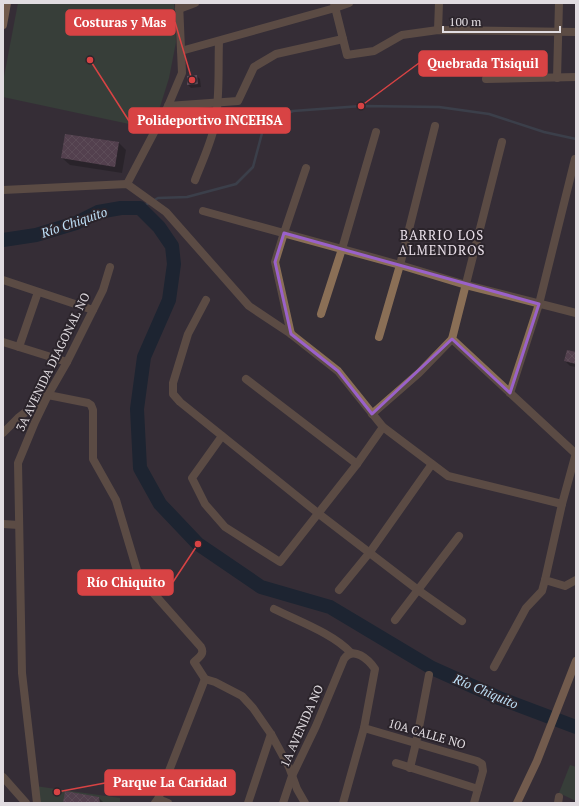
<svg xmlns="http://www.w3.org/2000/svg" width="579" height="806" font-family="'PT Serif',serif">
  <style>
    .park { fill: #3a533c }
    .shadow { fill: #0007 }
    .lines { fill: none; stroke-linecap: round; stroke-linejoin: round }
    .stream { stroke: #445462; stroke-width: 2.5 }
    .river { stroke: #00192b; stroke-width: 14 }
    .building { fill: url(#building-cross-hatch) }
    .street { stroke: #8a6f56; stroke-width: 8 }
    .secondary { stroke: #bc9269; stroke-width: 8 }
    .marked { fill: none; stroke: #9a61c9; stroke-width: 3; stroke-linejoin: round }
    .labels { text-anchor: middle; stroke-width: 4; stroke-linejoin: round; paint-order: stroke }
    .street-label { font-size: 12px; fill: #e1dce1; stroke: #2b242b }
    .water-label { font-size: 13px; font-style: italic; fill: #bee0f8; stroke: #2b242b }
    .neighbourhood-label { font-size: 13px; letter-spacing: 1px; fill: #eae0ea; stroke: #2b242b }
    .leader { fill: none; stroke: #d84344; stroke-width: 1.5 }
    .callout-dot { fill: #d84344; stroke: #2b242b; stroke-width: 1.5 }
    .callout { fill: #d84344; stroke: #d84344; stroke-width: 1.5 }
    .callout-label { font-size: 13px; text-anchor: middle; font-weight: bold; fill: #fff }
  </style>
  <defs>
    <pattern id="building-cross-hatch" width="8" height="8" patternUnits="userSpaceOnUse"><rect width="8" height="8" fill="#79576a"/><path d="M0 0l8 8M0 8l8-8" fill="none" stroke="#8c6f7f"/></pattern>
  </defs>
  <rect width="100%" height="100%" fill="#352e36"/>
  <g class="park">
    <polygon points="18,3 174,3 176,42 169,78 159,110 148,128 3,97 3,82"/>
    <polygon points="570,765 576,767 576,801 559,793"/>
    <polygon points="35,786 120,798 120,803 37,803"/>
  </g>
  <g class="shadow">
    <polygon points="197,76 200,79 201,87 191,88 188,85"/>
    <polygon points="119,143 126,150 122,173 70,165 62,158"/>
    <polygon points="576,353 576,367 570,366 565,361"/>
    <polygon points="99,798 104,803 64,803"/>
  </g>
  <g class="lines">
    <polyline class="stream" points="140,208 158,198 187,197 236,184 253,167 265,122 293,111 361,106 439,107 489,114 544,132 576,139"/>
    <polyline class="river" points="3,240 36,235 76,223 98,212 121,208 140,208 159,227 172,246 174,264 169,300 144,357 137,409 140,468 160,504 198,544 261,587 330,607 432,668 499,698 576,727"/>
  </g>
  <g class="building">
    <polygon points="197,75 198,84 187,85 187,76"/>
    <polygon points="65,134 119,142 115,167 61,158"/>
    <polygon points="567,350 576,352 576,364 564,361"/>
    <polygon points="65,791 99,797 100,803 63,803"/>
  </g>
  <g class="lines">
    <g class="street">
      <polyline points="334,3 347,55 374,51 402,35 438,30 576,32"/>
      <polyline points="179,9 195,3"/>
      <polyline points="438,30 439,3"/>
      <polyline points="181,51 335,8 349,3"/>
      <polyline points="557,78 559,3"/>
      <polyline points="486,79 576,77"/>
      <polyline points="168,106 238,101 254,67 276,54 343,39"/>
      <polyline points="502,142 452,339 576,454"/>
      <path d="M195,180C202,162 211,143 215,124C220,97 218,68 219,41"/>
      <polyline points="127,184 168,106 182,73 179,3"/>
      <polyline points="3,190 127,184 166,212 249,306 291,334 338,371 383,427 448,476 562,504"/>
      <polyline points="203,211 400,265 466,285 576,313"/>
      <polyline points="3,280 93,310"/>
      <polyline points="206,300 188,334 173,383 173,394 180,402 319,514 418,590 462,621"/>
      <polyline points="321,314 342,249 376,132"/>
      <polyline points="291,334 275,262 284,233 306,168"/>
      <polyline points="379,337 400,265 435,126"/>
      <polyline points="3,342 67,362"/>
      <polyline points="19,347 38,292"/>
      <polyline points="246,379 357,464"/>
      <polyline points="510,393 539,304 575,159"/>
      <polyline points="372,414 419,373 452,339"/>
      <path d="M3,433L18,418L48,395L88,403L91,405L93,410V459L116,500L139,577L201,647C205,654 199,657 194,662L205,679L215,682L242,696L253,708L271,734L289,767L297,789L305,803"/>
      <polyline points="222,436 192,478 205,504 225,527 280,562 357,464 383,427"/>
      <polyline points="576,453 562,504 545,580 565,586 576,580"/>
      <polyline points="3,524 19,525"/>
      <polyline points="339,590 370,552 432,464"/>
      <path d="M274,609C298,621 334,634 351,653"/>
      <polyline points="395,620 459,536"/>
      <polyline points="494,667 526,608 542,591 545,580"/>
      <polyline points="364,728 477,761 482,764 483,771 474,803"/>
      <polyline points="396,763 478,789"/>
      <polyline points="410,768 416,743 429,675"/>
      <polyline points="3,777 26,803"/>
      <polyline points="158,799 168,803"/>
      <polyline points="37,803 22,673 18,463 35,422 48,395 67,362 103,290 110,267"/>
      <polyline points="155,803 158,799 205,679"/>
      <polyline points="248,803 271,734"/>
      <path d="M283,803L292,776L316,726L344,659C353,645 369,660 375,669L364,728L343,803"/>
      <polyline points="558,803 559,797"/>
    </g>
    <g class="secondary">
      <polyline points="3,25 7,3"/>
      <polyline points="517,803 537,761 576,661"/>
    </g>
  </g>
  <path d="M0 0H579V806H0ZM284,233L539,304L510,393L452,339L372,414L338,371L291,334L275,262Z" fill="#352e36" fill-opacity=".55" fill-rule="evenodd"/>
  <path class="marked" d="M284,233L539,304L510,393L452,339L372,414L338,371L291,334L275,262Z"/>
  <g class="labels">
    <g class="street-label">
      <text transform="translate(53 362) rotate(-64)" y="4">3A AVENIDA DIAGONAL NO</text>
      <text transform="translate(302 726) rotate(-66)" y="4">1A AVENIDA NO</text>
      <text transform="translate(427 734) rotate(16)" y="4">10A CALLE NO</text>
    </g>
    <g class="water-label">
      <text transform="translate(74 222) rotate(-19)" y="5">Río Chiquito</text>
      <text transform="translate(486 691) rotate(23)" y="5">Río Chiquito</text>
    </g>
    <g class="neighbourhood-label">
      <text x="442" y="240">BARRIO LOS<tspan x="442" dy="15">ALMENDROS</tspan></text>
    </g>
  </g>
  <path class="leader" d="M192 80L175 22M361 106L419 63M90 60L129 121M198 544L173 582M57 792L105 783"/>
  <g class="callout-dot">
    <circle cx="192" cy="80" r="4"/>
    <circle cx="361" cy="106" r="4"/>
    <circle cx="90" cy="60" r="4"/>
    <circle cx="198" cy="544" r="4"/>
    <circle cx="57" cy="792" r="4"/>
  </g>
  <g class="callout">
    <rect x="66" y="10" width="109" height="25" rx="4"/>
    <rect x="419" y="51" width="128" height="25" rx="4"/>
    <rect x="129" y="108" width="161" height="25" rx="4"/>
    <rect x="78" y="570" width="95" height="25" rx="4"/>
    <rect x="105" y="770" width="130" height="25" rx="4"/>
  </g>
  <g class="callout-label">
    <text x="120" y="27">Costuras y Mas</text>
    <text x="483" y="68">Quebrada Tisiquil</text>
    <text x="210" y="125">Polideportivo INCEHSA</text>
    <text x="126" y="587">Río Chiquito</text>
    <text x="170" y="787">Parque La Caridad</text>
  </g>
  <rect width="579" height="806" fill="none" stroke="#e1dce1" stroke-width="8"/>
  <path d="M443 26v6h117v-6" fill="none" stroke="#e1dce1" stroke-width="2"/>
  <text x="449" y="26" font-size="12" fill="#e1dce1" stroke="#2b242b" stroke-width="3" paint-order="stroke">100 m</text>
</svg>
